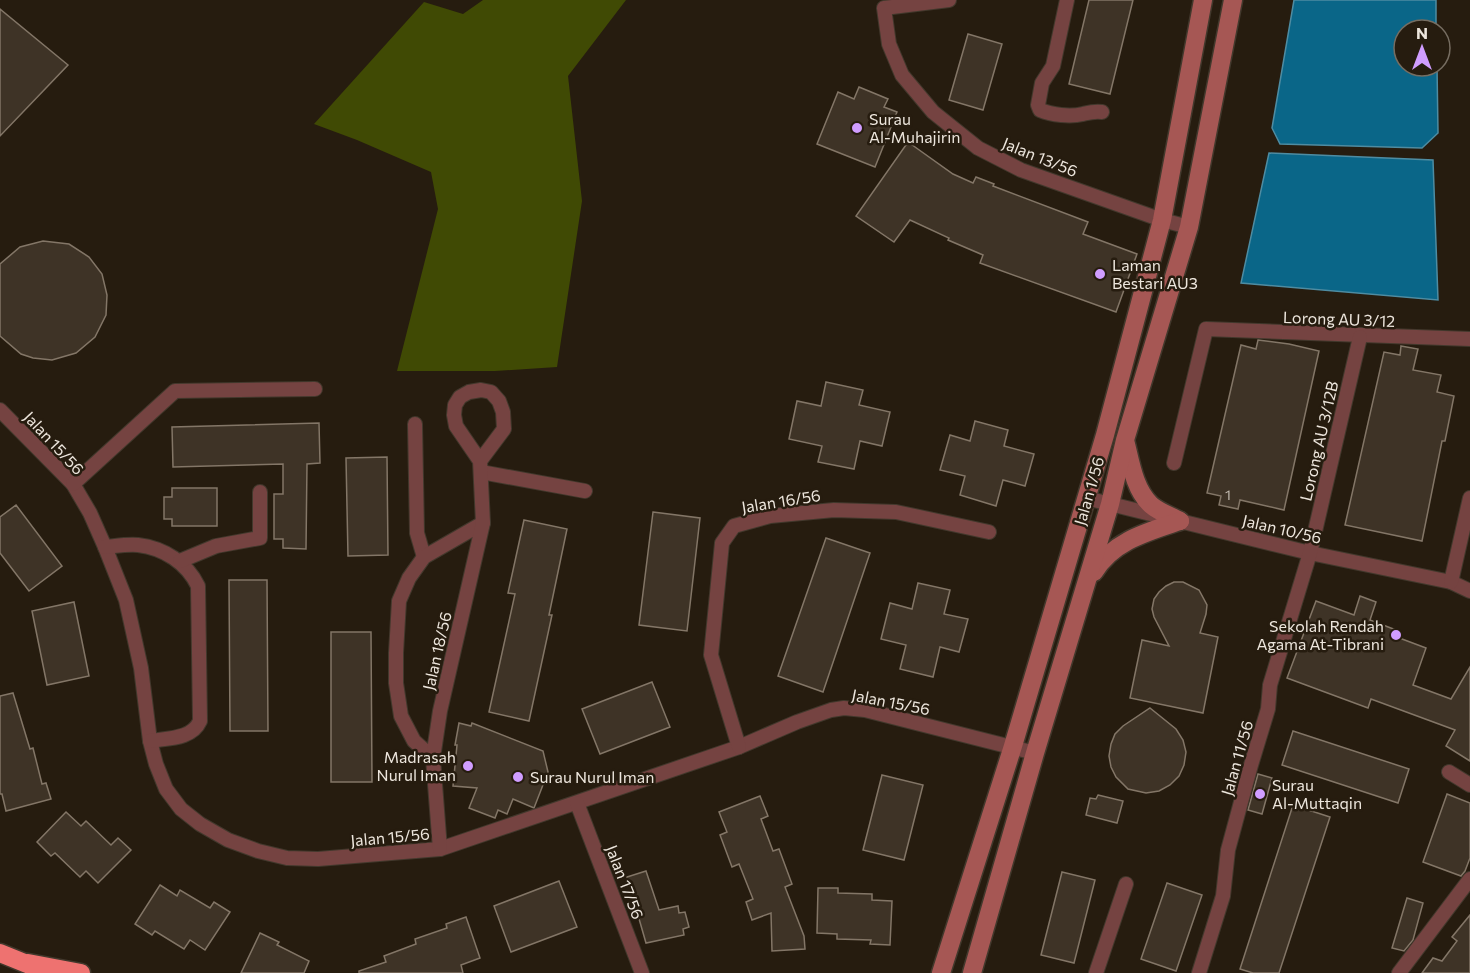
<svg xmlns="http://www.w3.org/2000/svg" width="1470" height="973" font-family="Commissioner,sans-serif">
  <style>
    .green { fill: #404a04 }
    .water { fill: #0a6688; stroke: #4e8ca2; stroke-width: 1.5 }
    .building { fill: #3e3326; stroke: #837667; stroke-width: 1.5 }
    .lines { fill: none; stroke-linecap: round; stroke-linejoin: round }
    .minor-casing { stroke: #42382c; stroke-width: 16 }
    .secondary-casing { stroke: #42382c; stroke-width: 21 }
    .motorway-casing { stroke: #42382c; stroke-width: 21 }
    .minor { stroke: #754341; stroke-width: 14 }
    .secondary { stroke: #a65754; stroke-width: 18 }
    .motorway { stroke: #ee7270; stroke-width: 18 }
    .poi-dot { fill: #d09dff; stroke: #261c0f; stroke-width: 2 }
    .labels { text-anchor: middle; stroke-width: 5; stroke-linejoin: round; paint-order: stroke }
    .number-label { font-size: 14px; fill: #c1b9af }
    .poi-label { font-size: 16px; fill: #ede6dd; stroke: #261c0f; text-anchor: start }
    .street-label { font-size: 16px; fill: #ede6dd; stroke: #261c0f }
  </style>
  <rect width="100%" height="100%" fill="#261c0f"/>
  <polygon class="green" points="483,0 626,0 568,76 582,201 557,367 495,371 397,371 438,209 431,172 357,140 314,124 424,2 463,14"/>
  <g class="water">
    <polygon points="1294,0 1436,0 1436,30 1404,30 1404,66 1437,66 1438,133 1422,148 1280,144 1272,128"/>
    <polygon points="1269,153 1433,160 1438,300 1241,283"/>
  </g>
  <g class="building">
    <polygon points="1089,0 1133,0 1110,94 1069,84"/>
    <polygon points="0,9 68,65 0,136"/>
    <polygon points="968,34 1002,44 983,110 949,100"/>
    <polygon points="859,87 888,99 884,107 897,112 875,167 817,144 838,92 854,99"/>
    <polygon points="908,142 953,174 973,183 976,177 994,184 993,186 1088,222 1083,234 1137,254 1116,312 980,263 983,255 948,240 949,238 910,220 894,242 856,216"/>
    <polygon points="43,241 69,244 89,257 102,274 107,295 106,315 95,337 76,353 52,360 33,358 21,354 0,336 0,264 20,247"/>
    <polygon points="1258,340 1289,344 1319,351 1284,510 1240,500 1238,509 1219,505 1221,496 1207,493 1241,345 1256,349"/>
    <polygon points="1401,346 1418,349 1413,370 1441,375 1437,392 1454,396 1445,441 1442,441 1422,541 1345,525 1384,352 1400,355"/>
    <polygon points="826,382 863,390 859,405 890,412 882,446 860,441 854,469 818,462 822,446 789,439 797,401 821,406"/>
    <polygon points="975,421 1008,430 1004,446 1034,454 1025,486 1003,480 996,506 960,495 965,476 940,470 950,435 970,441"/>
    <polygon points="319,423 320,463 307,464 306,549 283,548 283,539 274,539 274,494 283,494 283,464 173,467 172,427"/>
    <polygon points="387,457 388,555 348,556 346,458"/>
    <polygon points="172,488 217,488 217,526 172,526 172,519 164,519 164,497 172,497"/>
    <polygon points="16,505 62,566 29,591 0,553 0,517"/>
    <polygon points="653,512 700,518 687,631 639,625"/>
    <polygon points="524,520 567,529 549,615 552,615 529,721 489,712 515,594 508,593"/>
    <polygon points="826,538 870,553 823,692 778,676"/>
    <polygon points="229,580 267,580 268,731 230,731"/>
    <polygon points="1174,582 1183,582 1199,590 1207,605 1206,614 1200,633 1218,637 1203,713 1130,698 1142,640 1169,646 1154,617 1152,609 1154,599 1159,592 1166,586"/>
    <polygon points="918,583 950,590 944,614 968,619 959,652 940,647 933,677 900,669 906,645 881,639 890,603 912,609"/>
    <polygon points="1360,596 1376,602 1370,620 1396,630 1394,636 1426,648 1413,685 1451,699 1470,667 1470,761 1446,746 1455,730 1371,699 1368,708 1287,678 1316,601 1354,615"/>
    <polygon points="74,602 89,676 47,685 32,611"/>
    <polygon points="331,632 371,632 372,782 331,782"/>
    <polygon points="652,682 670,727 600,754 582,709"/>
    <polygon points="13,693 30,749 33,748 42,784 46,783 51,799 6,811 2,794 0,794 0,696"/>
    <polygon points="1150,708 1176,729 1183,740 1186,752 1184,765 1179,776 1170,785 1159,791 1146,793 1128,789 1116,777 1111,767 1109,756 1111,744 1115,734 1123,726"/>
    <polygon points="459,723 471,726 472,723 543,751 548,772 534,808 513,799 507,814 498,810 495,818 469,808 477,788 453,786 457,745 455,745"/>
    <polygon points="1293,731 1409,769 1398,803 1282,765"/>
    <polygon points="1258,774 1272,778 1262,814 1248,810"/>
    <polygon points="882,775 923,785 904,860 863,850"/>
    <polygon points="1447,794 1470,803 1470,858 1465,871 1461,876 1423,862"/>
    <polygon points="1098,795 1123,801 1117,823 1086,815 1090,798 1096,799"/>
    <polygon points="760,796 768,816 761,819 773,851 779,849 792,884 785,887 804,936 805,949 772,951 771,913 752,920 746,902 753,899 739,864 732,867 720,835 727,832 719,812"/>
    <polygon points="1293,805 1330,817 1279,973 1253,973 1240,969"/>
    <polygon points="66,812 81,826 86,821 111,845 118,838 131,850 98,883 86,871 80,877 55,853 51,856 37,842"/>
    <polygon points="646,871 659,910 678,906 679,913 685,912 689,927 683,929 684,935 646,943 627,877"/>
    <polygon points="1062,872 1095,880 1074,963 1041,955"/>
    <polygon points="559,881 577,927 511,952 494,906"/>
    <polygon points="1167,883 1202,895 1176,971 1141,959"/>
    <polygon points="160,885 177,896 180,890 210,908 214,902 230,912 205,950 190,940 184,949 155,931 152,935 135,924"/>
    <polygon points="818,888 838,888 838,893 872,894 872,900 892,901 890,945 870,944 871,940 837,939 837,934 817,933"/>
    <polygon points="1407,898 1423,903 1413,940 1404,951 1392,948"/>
    <polygon points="1470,915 1470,973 1422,973 1433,958 1442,961 1457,941 1452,937"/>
    <polygon points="466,917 480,958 461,965 463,973 359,973 359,971 386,962 384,956 416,944 415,939 447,928 446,924"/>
    <polygon points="260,933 279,942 277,945 309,961 304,973 241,973"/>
  </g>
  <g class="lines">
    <g class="minor-casing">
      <g id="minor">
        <polyline points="949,0 884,8 889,44 902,75 933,112 978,148 1021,170 1162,220 1189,227"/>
        <path d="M1067,0L1053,66L1042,83L1038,105L1040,110C1052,115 1070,117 1083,114C1091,112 1094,111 1102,112"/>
        <polyline points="0,410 73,484 90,513 105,547 126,600 141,668 150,741 156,764 166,789 181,809 200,824 228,840 258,851 287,858 318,859 440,849 739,747 797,722 831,710 844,708 865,710 1035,753"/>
        <polyline points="415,424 417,533 424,557"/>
        <polyline points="1174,463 1206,329 1470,339"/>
        <polyline points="481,472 585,491"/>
        <polyline points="73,484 175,391 315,389"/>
        <polyline points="1086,498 1310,553 1451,582 1470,591"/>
        <path d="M105,547C116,546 128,544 138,545C164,548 187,563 198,586L200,721C192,739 169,738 150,741"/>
        <polyline points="180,561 216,546 260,538 260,492"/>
        <polyline points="1451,582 1470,498"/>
        <polyline points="739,747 711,655 722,543 734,526 770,516 834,510 896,512 989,532"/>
        <polyline points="433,758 414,741 401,716 396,683 396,653 399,601 409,578 424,557 483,523"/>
        <polyline points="1449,772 1470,785"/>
        <polyline points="577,803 642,973"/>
        <polyline points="440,849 433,758 440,711 483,523 480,461 456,426 454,415 455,405 460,397 469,392 481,390 491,392 499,401 503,412 504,429 480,461"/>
        <polyline points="1096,973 1126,884"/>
        <polyline points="1199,973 1223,896 1228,850 1251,765 1268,709 1270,685 1310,553 1360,337"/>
        <polyline points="1399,973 1470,879"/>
      </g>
    </g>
    <g class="secondary-casing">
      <g id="secondary">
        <path d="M1126,444C1131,465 1135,490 1151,505C1159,512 1171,516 1180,521"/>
        <path d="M1094,572C1113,541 1147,532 1180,521"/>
        <polyline points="941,973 1013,746 1105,435 1162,220 1203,0"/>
        <polyline points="972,973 1035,753 1110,504 1125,440 1189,227 1233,0"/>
      </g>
    </g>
    <g class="motorway-casing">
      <g id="motorway">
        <polyline points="0,953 37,968"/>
        <polyline points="28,963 81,973"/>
      </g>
    </g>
    <use href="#minor" class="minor"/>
    <use href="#secondary" class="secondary"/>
    <use href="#motorway" class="motorway"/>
  </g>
  <g class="poi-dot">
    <circle cx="857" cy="128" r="6"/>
    <circle cx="1100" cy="274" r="6"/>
    <circle cx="1396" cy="635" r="6"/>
    <circle cx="468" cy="766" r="6"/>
    <circle cx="518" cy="777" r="6"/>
    <circle cx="1260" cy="794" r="6"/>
  </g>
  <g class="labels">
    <g class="number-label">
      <text x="1228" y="500">1</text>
    </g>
    <g class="poi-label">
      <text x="869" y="125">Surau<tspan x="869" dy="18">Al-Muhajirin</tspan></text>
      <text x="1112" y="271">Laman<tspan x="1112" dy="18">Bestari AU3</tspan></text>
      <text x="1384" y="632" text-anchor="end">Sekolah Rendah<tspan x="1384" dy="18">Agama At-Tibrani</tspan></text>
      <text x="456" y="763" text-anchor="end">Madrasah<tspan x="456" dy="18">Nurul Iman</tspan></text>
      <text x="530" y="783">Surau Nurul Iman</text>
      <text x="1272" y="791">Surau<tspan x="1272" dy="18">Al-Muttaqin</tspan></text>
    </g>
    <g class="street-label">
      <text transform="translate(1040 157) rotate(22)" y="6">Jalan 13/56</text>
      <text transform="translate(1339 319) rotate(2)" y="6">Lorong AU 3/12</text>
      <text transform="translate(1319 441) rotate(-77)" y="6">Lorong AU 3/12B</text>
      <text transform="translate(54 443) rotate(47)" y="6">Jalan 15/56</text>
      <text transform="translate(1089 491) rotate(-74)" y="6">Jalan 1/56</text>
      <text transform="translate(781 501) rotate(-9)" y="6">Jalan 16/56</text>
      <text transform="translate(1282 529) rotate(13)" y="6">Jalan 10/56</text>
      <text transform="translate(437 651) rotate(-77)" y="6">Jalan 18/56</text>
      <text transform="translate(891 702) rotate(11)" y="6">Jalan 15/56</text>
      <text transform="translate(1237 758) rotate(-74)" y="6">Jalan 11/56</text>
      <text transform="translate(390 837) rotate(-5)" y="6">Jalan 15/56</text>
      <text transform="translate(625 882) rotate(69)" y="6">Jalan 17/56</text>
    </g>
  </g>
  <g transform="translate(1422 48)"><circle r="28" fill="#261c0f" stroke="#766d61" stroke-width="1.5"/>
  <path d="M0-4.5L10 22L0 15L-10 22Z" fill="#d09dff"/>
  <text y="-9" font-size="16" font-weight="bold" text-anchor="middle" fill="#ede6dd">N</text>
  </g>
</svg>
